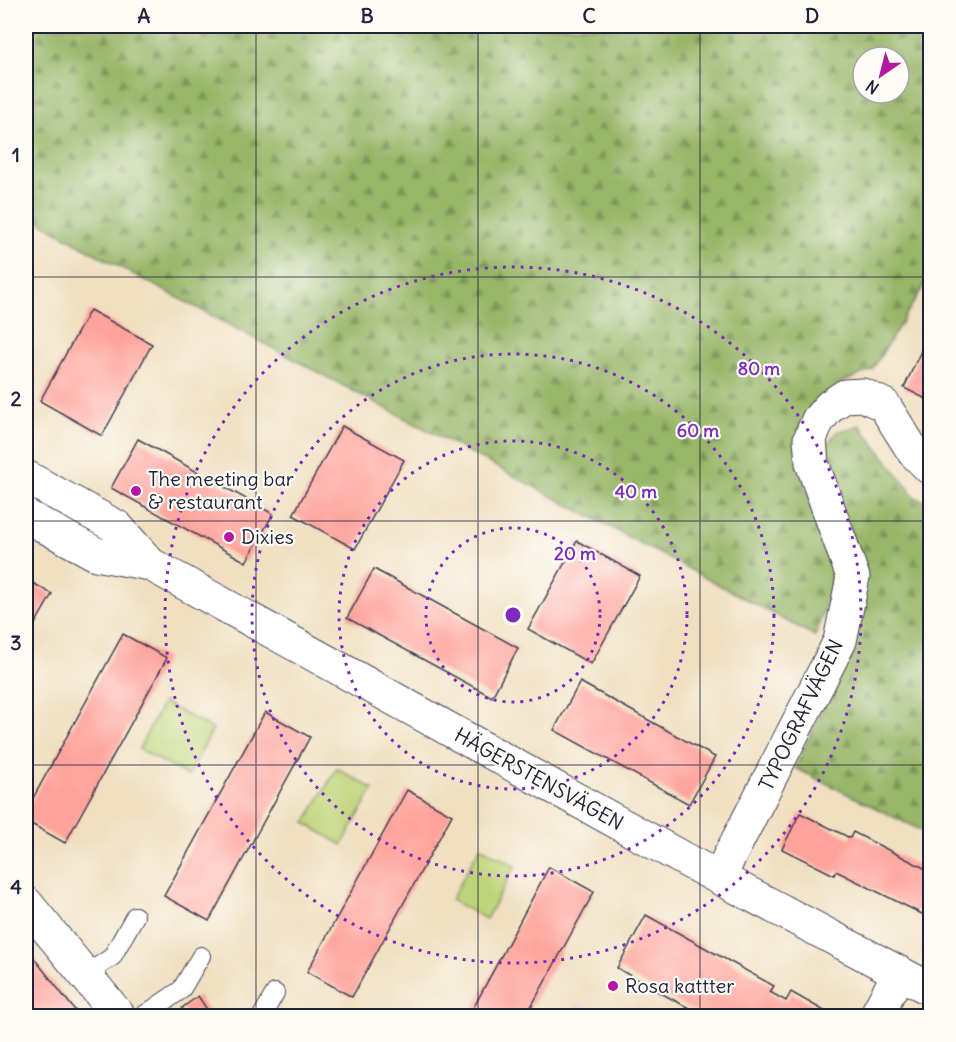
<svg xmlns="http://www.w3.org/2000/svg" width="956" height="1042" font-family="Delius,sans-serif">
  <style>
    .built { fill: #f7cfd4 }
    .forest { fill: url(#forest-firs); stroke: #5c6c52; stroke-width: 1.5; fill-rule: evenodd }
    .park { fill: #bfd478; stroke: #707b5a; stroke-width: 1.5 }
    .building { fill: #fea39b }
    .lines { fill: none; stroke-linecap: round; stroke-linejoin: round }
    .service-casing { stroke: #413e4f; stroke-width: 20 }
    .minor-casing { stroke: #413e4f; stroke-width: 35 }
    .tertiary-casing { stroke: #413e4f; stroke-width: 35 }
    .service { stroke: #fff; stroke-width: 18 }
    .minor { stroke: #fff; stroke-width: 33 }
    .tertiary { stroke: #fff; stroke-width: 33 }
    .grid { fill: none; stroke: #22223b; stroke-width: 1.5; stroke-opacity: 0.55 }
    .ring { fill: none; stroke: #7b2cbf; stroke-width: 3; stroke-dasharray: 3 6 }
    .poi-dot { fill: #b5179e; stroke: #fdfcf7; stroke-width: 2 }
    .labels { text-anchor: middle; stroke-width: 4.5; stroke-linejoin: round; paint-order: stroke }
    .poi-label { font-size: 20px; fill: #22223b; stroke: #fdfcf7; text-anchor: start }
    .street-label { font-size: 20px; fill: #22223b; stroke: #fdfcf7 }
    .centre { fill: #7b2cbf; stroke: #fdfcf7; stroke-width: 3 }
    .ring-label { font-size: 18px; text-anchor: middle; font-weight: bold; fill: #7b2cbf; stroke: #fdfcf7; stroke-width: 4.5; stroke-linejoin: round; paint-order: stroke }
    .neatline { fill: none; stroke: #22223b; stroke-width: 2 }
    .grid-label { font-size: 20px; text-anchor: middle; font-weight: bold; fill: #22223b }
  </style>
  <defs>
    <pattern id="forest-firs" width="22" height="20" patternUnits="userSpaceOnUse" patternTransform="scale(1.5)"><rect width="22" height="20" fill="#97b668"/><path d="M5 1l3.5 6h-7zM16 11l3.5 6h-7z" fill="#7b9457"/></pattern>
  </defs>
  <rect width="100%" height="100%" fill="#fdfcf7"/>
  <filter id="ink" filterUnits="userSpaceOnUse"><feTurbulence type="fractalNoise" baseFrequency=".0167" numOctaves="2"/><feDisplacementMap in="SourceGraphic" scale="12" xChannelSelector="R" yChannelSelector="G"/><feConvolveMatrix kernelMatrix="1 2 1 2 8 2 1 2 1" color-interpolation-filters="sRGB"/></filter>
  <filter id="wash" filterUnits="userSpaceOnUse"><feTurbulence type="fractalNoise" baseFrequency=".008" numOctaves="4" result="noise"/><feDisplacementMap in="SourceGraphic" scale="24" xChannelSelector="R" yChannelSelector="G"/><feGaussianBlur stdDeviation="1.35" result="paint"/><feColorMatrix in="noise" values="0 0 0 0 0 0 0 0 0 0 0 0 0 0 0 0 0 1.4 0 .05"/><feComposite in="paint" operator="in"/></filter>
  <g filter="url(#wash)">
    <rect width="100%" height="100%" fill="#f0e0c1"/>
    <polygon class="built" points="578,1002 604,1016 569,1016"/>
    <g class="forest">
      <path d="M26,26H930V276L872,370L836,385L803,479L835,578L815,636L103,258L26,214ZM863,57H899V93H863Z"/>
      <polygon points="860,425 915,497 930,504 930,835 795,768 849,654 824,449 836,432"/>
    </g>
    <g class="park">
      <polygon points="163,702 213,729 188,776 139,749"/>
      <polygon points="337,768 373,789 342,845 305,823"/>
      <polygon points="480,847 515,866 486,919 451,900"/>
    </g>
    <g id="blocks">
      <g class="building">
        <polygon points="90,310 152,344 102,436 40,401"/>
        <polygon points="930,331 930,401 904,388"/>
        <polygon points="342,426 404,460 355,549 293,515"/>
        <polygon points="138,439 273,514 246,562 111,488"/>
        <polygon points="577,541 640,576 591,664 528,629"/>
        <polygon points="374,569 518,648 492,697 347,618"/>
        <polygon points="26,579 52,594 26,640"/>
        <polygon points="123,634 167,658 65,843 26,821 26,811"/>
        <polygon points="580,682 715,757 689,804 554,730"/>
        <polygon points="265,712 310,737 209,921 164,896"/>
        <polygon points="407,790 452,815 352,997 307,972"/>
        <polygon points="800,813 850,838 853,832 930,871 930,918 836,871 834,875 782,849"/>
        <polygon points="549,867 594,892 526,1016 469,1016"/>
        <polygon points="646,915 774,986 770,992 786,1001 791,992 828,1013 826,1016 704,1016 653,989 617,968"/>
        <polygon points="26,948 74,1009 81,1016 26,1016"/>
        <polygon points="198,996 210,1014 207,1016 188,1016 182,1008"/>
      </g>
    </g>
  </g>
  <g filter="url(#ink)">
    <use href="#blocks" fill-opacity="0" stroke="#413e4f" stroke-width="1.5"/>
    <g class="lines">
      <g class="service-casing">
        <g id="service">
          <polyline points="85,975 112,957 135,916"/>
          <polyline points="143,1016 181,990 201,956"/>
          <polyline points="262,1016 275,993"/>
        </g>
      </g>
      <g class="minor-casing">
        <g id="minor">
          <polyline points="719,877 840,641 853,577 812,463 810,439 818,420 830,406 845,396 863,395 884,405 913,451 930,468"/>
          <polyline points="26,903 119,1016"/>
          <polyline points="876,1016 899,973"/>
        </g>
      </g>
      <g class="tertiary-casing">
        <g id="tertiary">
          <polyline points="26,477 117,527 150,564"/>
          <polyline points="26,516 96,554 150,564 691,863 930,989"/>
        </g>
      </g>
      <use href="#service" class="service"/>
      <use href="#minor" class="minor"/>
      <use href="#tertiary" class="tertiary"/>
    </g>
  </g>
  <path class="grid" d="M256,26V1016M478,26V1016M700,26V1016M26,277H930M26,521H930M26,765H930"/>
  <g class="ring">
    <circle cx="513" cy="615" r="87"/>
    <circle cx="513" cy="615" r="174"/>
    <circle cx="513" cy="615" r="261"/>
    <circle cx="513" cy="615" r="348"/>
  </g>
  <g class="poi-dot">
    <circle cx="136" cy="491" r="6"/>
    <circle cx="229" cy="537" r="6"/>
    <circle cx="613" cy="986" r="6"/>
  </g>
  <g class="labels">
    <g class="poi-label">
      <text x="148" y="486">The meeting bar<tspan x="148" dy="23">&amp; restaurant</tspan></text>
      <text x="241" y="544">Dixies</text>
      <text x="625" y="993">Rosa kattter</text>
    </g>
    <g class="street-label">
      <text transform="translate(801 715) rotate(-64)" y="7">TYPOGRAFVÄGEN</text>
      <text transform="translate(539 779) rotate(29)" y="7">HÄGERSTENSVÄGEN</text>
    </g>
  </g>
  <circle cx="513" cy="615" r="9" class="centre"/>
  <g class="ring-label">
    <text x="759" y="375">80 m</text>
    <text x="698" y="437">60 m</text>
    <text x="636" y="498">40 m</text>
    <text x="575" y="560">20 m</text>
  </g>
  <rect width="956" height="1042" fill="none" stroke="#fdfcf7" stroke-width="66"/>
  <g transform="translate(881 75) rotate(215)"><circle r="28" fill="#fdfcf7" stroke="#a5a5ac" stroke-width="1.5"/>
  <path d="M0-4.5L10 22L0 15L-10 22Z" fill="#b5179e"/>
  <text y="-9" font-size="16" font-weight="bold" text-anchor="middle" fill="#22223b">N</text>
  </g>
  <rect x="33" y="33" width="890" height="976" class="neatline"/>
  <g class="grid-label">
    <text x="144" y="23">A</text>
    <text x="367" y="23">B</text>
    <text x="589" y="23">C</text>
    <text x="812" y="23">D</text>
    <text x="16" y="162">1</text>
    <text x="16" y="406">2</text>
    <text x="16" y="650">3</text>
    <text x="16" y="894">4</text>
  </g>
</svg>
